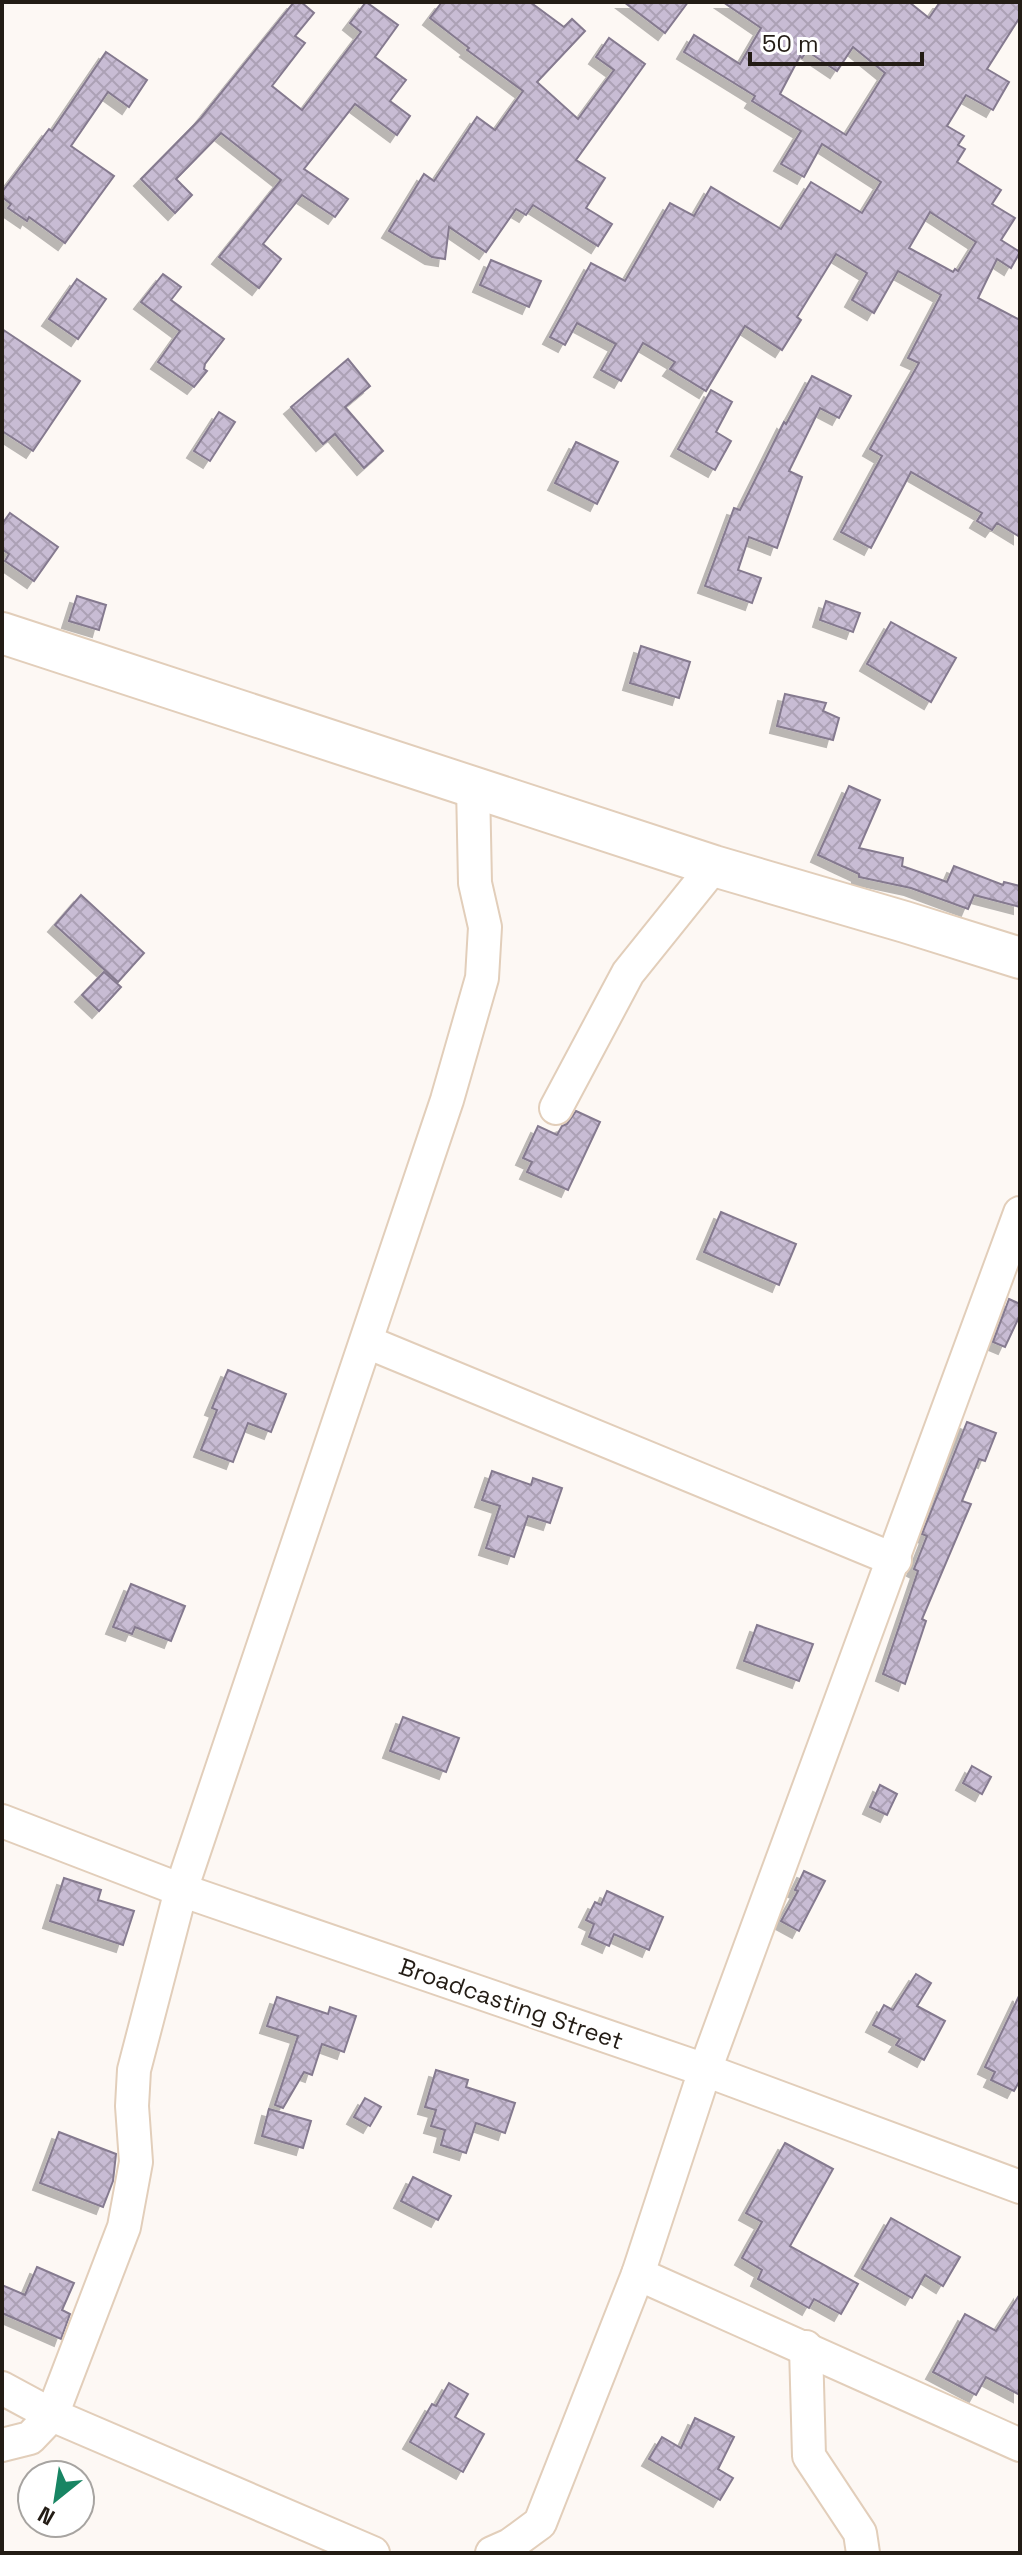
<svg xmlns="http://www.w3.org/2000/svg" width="1022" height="2555" font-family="'Space Grotesk',sans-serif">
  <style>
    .building { fill: url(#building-cross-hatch); stroke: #857a8f; stroke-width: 2; fill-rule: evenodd; filter: url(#shadow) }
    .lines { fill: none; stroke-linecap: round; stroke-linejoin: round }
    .minor-casing { stroke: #e2ceba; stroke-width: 36 }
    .major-casing { stroke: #e2ceba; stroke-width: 44 }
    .minor { stroke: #fff; stroke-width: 32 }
    .major { stroke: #fff; stroke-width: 40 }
    .labels { text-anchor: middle; stroke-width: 6; stroke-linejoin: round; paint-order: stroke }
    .street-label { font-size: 24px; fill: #231c15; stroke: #fff }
  </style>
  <defs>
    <pattern id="building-cross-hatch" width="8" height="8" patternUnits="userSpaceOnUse" patternTransform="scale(2)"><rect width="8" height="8" fill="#c8bcd4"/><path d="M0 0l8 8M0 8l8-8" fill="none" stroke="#aca1b5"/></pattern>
    <filter id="shadow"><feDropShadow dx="-7" dy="7" stdDeviation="0" flood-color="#0004"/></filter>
  </defs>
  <rect width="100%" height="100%" fill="#fdf8f4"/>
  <g class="building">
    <polygon points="294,2 301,2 314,13 295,36 305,43 272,86 302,110 361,32 350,23 366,2 398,25 375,57 406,80 390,101 410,116 397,135 355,104 304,169 348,199 335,217 302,195 263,244 281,259 259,288 219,257 281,180 221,133 176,179 192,195 175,213 141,179 201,118"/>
    <polygon points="442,2 530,2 564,27 572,19 585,31 537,82 578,119 614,70 596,57 609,38 645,64 576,160 605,178 586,208 612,224 598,246 533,205 526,215 516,209 486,252 449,227 445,259 432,257 389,231 424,174 434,181 477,117 495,130 523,91 467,50 469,48 430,18"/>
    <polygon points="624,2 688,2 665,33"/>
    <path d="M723,2H909L929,18L940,2H1020V17L987,69L1009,82L993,110L966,95L947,126L964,136L958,145L965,149L957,162L1001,190L992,204L1015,218L1001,240L1020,252L1011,268L997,259L978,298L1020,320V537L997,523L992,530L977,521L982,513L911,472L871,548L841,532L882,456L870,449L919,363L908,358L941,295L898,271L874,313L852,300L867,273L836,254L797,317L801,320L782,350L745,326L706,391L670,369L675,362L643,343L621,381L601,370L616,344L577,323L565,345L550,337L591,263L625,281L670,203L694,216L711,187L781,229L811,182L862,213L881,182L822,144L804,177L781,164L801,131L752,101L755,96L684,52L694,35L740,64L761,28ZM853,47L885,73L846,135L780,94L800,56L802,58L807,51L837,71ZM930,212L976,242L958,271L955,269L953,272L909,248Z"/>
    <polygon points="106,52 147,80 129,107 108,92 71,146 114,176 65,243 29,217 27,221 8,208 11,204 2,197 2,192 49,129 52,131"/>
    <polygon points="491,260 541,281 529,307 480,285"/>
    <polygon points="163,274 181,287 171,300 224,339 205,364 204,369 207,371 194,387 158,362 180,331 141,302"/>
    <polygon points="77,279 106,299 78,339 49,319"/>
    <polygon points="2,329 80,381 33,451 2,431"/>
    <polygon points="348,359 370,386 345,407 383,451 364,468 335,434 323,444 291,407"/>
    <polygon points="812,376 851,396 839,418 820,408 789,471 802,477 777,548 749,537 738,570 761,578 752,603 705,586 734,508 740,510 784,422 786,424"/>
    <polygon points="711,390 732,402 716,432 731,441 715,470 678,449"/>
    <polygon points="219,412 235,422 210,461 194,451"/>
    <polygon points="576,442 618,462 597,504 555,483"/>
    <polygon points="10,513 58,547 34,581 5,561 9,554 2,549 2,524"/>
    <polygon points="77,596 106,605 99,630 69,621"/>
    <polygon points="826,601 860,613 853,632 820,620"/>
    <polygon points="891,622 956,658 931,702 867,664"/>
    <polygon points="641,646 690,662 679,698 630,683"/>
    <polygon points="785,694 826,703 823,711 839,718 833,740 777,726"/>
    <polygon points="849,786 880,800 859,848 903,858 902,866 947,882 954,866 1003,885 1004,882 1020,886 1020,907 974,895 968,909 911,888 859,877 859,874 818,855"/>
    <polygon points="81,895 144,953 118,982 55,925"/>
    <polygon points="104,972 121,987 99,1011 82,995"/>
    <polygon points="576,1111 600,1122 568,1190 527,1172 532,1162 523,1158 538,1126 557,1135 562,1126 567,1124"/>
    <polygon points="721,1212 796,1244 779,1285 704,1252"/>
    <polygon points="1009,1299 1020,1304 1020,1315 1005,1347 993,1342"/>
    <polygon points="228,1370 286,1394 271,1432 248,1423 233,1462 201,1450 217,1410 212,1408"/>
    <polygon points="967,1422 996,1433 985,1461 979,1459 962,1501 971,1504 922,1619 926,1621 905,1684 883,1674 918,1571 914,1569 927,1536 922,1534"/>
    <polygon points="492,1471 531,1485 533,1478 562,1488 550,1523 528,1516 514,1557 486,1548 500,1506 482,1500"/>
    <polygon points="131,1584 185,1606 171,1641 135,1627 132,1634 113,1627"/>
    <polygon points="757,1625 813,1644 799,1681 744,1661"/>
    <polygon points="403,1717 459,1738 446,1772 390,1751"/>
    <polygon points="972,1766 991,1777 982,1794 963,1783"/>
    <polygon points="880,1785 897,1794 887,1815 870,1807"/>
    <polygon points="804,1871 825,1881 799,1931 781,1921 798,1891 795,1890"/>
    <polygon points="64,1878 101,1890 98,1900 134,1911 123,1945 50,1921"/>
    <polygon points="607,1891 663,1917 649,1950 614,1934 609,1946 589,1937 594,1924 586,1920 595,1902 601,1905"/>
    <polygon points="916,1974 931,1983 917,2006 945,2021 924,2060 896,2045 900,2039 873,2025 884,2005 893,2010"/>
    <polygon points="1020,1994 1020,2080 1014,2091 991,2080 995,2072 985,2067"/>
    <polygon points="277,1997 328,2014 330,2007 356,2016 344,2052 322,2044 312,2075 304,2072 283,2108 275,2105 298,2036 267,2026"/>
    <polygon points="436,2070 468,2080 466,2087 515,2103 505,2133 476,2123 466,2153 441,2145 445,2130 431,2126 436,2110 425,2107"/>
    <polygon points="365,2098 381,2107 370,2126 354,2117"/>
    <polygon points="269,2109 311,2121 303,2148 262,2136"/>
    <polygon points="59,2132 116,2154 113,2181 103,2207 40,2183"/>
    <polygon points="785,2143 833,2169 790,2246 858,2284 841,2314 814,2299 809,2308 758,2279 762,2270 742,2258 762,2222 746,2213"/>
    <polygon points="413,2177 451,2196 438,2220 401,2201"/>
    <polygon points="891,2218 960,2257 943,2286 925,2275 912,2298 862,2269"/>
    <polygon points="37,2267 74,2283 62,2310 70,2314 61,2339 2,2313 2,2285 25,2295"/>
    <polygon points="1020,2294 1020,2395 986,2377 976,2395 933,2372 965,2314 996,2331"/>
    <polygon points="449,2383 468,2394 455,2417 484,2434 463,2472 410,2442 432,2404 436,2406"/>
    <polygon points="695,2418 734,2437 718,2469 733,2478 720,2500 649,2459 662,2437 681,2448"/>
  </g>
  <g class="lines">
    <g class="minor-casing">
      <g id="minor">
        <polyline points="556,1108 628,973 714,866"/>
        <polyline points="367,1342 895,1560"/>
        <polyline points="2,1821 181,1890 705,2070 1020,2187"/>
        <polyline points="638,2274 1020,2445"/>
        <polyline points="806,2347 809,2456 860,2533 863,2553"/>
        <polyline points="2,2388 52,2415 373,2553"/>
        <polyline points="2,2445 30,2438 52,2415 124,2227 136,2162 132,2106 134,2070 181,1890 447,1100 482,978 485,927 475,883 473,786"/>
        <polyline points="492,2553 510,2545 540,2523 638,2274 705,2070 1020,1213"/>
      </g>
    </g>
    <g class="major-casing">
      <polyline id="major" points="2,633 714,866 905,922 1020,958"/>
    </g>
    <use href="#minor" class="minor"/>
    <use href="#major" class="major"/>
  </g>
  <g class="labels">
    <g class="street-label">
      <text transform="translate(511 2004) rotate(19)" y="8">Broadcasting Street</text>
    </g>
  </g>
  <rect width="1022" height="2555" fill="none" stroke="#231c15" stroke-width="8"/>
  <g transform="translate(56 2499) rotate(210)"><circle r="38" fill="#ffffff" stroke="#a7a4a1" stroke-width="2"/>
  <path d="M0-6L14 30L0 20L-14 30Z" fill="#188563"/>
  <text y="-12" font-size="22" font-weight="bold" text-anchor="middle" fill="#231c15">N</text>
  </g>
  <path d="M750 52v12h172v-12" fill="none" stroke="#231c15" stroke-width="4"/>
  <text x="762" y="52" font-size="24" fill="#231c15" stroke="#ffffff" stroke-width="6" paint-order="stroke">50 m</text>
</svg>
